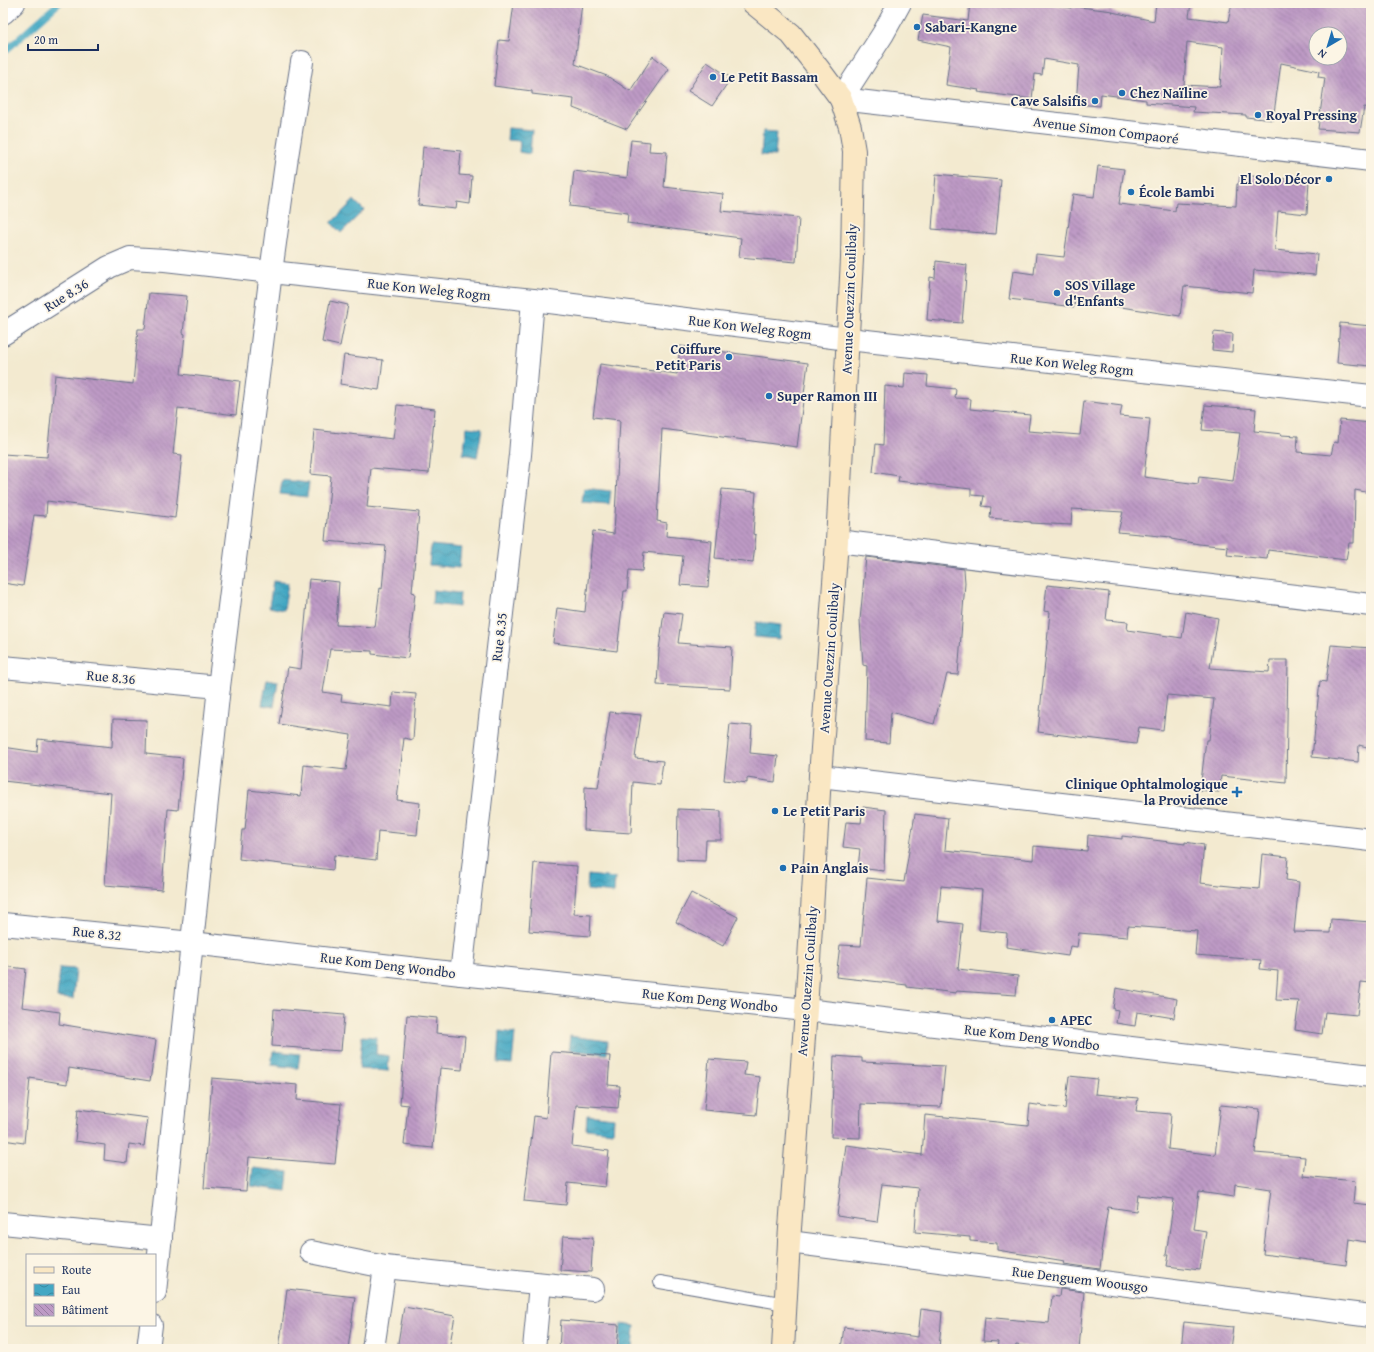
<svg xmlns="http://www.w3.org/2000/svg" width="1374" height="1352" font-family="'Gentium Book Plus',serif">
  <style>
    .water { fill: url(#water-waves); stroke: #2f6b90 }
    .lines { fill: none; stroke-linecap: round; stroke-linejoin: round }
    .stream { stroke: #43a7c3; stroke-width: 7 }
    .building { fill: url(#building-back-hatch); fill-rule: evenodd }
    .service-casing { stroke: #677086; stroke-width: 14 }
    .minor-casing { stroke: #677086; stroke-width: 24 }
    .tertiary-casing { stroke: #677086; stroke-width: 24 }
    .secondary-casing { stroke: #677086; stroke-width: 24 }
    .service { stroke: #fff; stroke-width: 12 }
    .minor { stroke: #fff; stroke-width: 22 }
    .tertiary { stroke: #fff; stroke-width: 22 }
    .secondary { stroke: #fae7c3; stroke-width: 22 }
    .poi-dot { fill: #1f6fb2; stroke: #fcf5e5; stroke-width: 1.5 }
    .labels { text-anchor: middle; stroke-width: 3.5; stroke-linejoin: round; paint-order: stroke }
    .poi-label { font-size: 14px; font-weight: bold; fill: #1b2f5e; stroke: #fcf5e5; text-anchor: start }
    .street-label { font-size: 14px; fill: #1b2f5e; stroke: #fcf5e5 }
  </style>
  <defs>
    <pattern id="water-waves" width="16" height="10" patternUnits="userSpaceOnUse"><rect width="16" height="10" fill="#43a7c3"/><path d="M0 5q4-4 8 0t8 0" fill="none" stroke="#3788a2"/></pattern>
    <pattern id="building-back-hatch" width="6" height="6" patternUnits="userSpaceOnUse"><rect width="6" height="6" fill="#bd9ac5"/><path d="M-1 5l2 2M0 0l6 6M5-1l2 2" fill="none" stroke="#997ea3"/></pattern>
  </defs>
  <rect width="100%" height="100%" fill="#fcf5e5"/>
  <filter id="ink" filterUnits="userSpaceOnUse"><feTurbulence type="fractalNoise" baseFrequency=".025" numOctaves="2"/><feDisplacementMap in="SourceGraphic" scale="8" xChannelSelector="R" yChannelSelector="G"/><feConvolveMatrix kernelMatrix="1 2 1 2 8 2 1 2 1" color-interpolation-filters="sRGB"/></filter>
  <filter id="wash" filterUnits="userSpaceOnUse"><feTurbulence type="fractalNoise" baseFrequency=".012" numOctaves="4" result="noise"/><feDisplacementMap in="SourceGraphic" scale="16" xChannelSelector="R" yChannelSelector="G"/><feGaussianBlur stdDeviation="0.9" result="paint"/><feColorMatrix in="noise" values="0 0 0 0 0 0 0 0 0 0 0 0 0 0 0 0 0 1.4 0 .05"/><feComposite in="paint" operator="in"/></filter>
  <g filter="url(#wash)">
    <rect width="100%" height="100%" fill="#f3ead0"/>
    <g class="water">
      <polygon points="508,128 532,130 530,154 519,152 520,141 507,140"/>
      <polygon points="763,131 777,132 775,156 761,155"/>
      <polygon points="354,200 364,210 341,233 331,223"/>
      <polygon points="467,427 482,429 477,457 463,454"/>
      <polygon points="282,480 309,483 307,497 280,494"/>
      <polygon points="584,488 611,491 609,505 582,503"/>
      <polygon points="431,545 461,548 459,568 429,565"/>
      <polygon points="273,581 288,583 284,610 269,607"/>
      <polygon points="433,590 460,593 459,607 432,604"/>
      <polygon points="756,622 781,625 780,639 754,637"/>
      <polygon points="267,679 278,681 274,707 262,705"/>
      <polygon points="588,875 615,878 614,893 587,890"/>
      <polygon points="60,968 76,969 73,999 57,998"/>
      <polygon points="500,1031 515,1033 512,1064 498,1063"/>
      <polygon points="362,1036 377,1037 376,1054 389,1056 388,1071 359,1069"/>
      <polygon points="570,1036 608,1041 607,1054 568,1050"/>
      <polygon points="273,1051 300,1054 298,1068 271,1065"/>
      <polygon points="587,1115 614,1118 613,1132 586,1129"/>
      <polygon points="253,1168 288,1172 286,1191 251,1186"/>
      <polygon points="621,1324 635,1326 633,1349 619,1349"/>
    </g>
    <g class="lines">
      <polyline class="stream" points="3,53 59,3"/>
    </g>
    <g id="blocks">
      <g class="building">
        <polygon points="514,3 582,3 575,64 607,76 630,91 653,56 669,69 627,129 573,108 574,99 532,94 532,91 494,86 499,40 509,41"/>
        <path d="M970,3H1044L1071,8V6L1113,11L1112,12L1154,21L1156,3H1191L1189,17L1228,22L1232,3H1371V108L1364,107L1360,132L1318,129L1325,78L1318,77L1319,71L1281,63L1273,120L1246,117V115L1193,112L1194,107L1146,103V100L1101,94L1100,106L1076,104L1079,65L1044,59L1042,75L1035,74L1032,99L978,92L979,90L946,85L951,47L918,40L923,15L968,21ZM1316,34H1340V58H1316ZM1187,42L1223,47L1220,87L1184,85Z"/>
        <polygon points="707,62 731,78 712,106 688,91"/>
        <polygon points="631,140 650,142 649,151 667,152 664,187 723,194 721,211 799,218 796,262 739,257 741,238 627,223 628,213 570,206 574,171 627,178"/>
        <polygon points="423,147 461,151 459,175 472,176 470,204 457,202 456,209 418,205"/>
        <polygon points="1098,166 1124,169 1119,204 1175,211 1176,203 1236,206 1237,184 1239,184 1240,175 1309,181 1307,214 1278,211 1275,250 1317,254 1315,275 1254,270 1252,293 1184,286 1180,316 1075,300 1074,307 1009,299 1013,271 1034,274 1036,254 1064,257 1073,194 1094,197"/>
        <polygon points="936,174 1001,180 996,234 932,229"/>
        <polygon points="936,261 967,265 962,323 927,320 930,277 935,278"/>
        <polygon points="149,293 187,296 183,333 185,334 181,374 240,381 236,415 178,408 173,454 182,455 175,518 47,501 46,516 34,515 23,586 3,583 3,454 47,457 55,375 133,384 138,329 145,329"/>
        <polygon points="330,301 348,305 340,346 322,342"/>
        <polygon points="1340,323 1371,326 1371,366 1337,363"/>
        <polygon points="1214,332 1233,334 1232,352 1212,350"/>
        <polygon points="680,346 808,363 797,447 662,429 657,521 667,523 666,536 712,541 708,587 680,585 683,556 644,552 642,571 629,570 627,591 624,591 617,651 553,643 557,608 585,612 593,531 614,534 620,420 593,417 600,364 677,374"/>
        <polygon points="344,355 383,360 379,390 340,384"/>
        <polygon points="905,373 928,375 927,386 956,389 955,398 971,399 970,409 1030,415 1028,431 1080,435 1084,401 1122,406 1120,416 1150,419 1144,477 1198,484 1199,477 1233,481 1240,433 1202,430 1205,405 1256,409 1254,431 1282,434 1281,435 1298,436 1297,452 1331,455 1334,442 1338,443 1340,420 1371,423 1371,493 1355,490 1354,543 1349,543 1346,560 1268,550 1267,559 1227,555 1228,547 1199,544 1171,539 1171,537 1118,532 1123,512 1072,509 1071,525 1031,523 1031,522 990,518 991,507 982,506 984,496 971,495 971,489 898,481 899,476 873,472 876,444 883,445 885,386 904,388"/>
        <polygon points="397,405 435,409 429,473 371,468 367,507 419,512 412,592 415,593 408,658 372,654 372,651 330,649 323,692 342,695 341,701 392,707 393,692 416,694 413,740 404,738 397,800 420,803 417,835 378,831 376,860 334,855 333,870 239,859 242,830 245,830 249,790 301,796 304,765 346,770 351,735 279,724 288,667 301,669 309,579 339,582 336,625 375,627 380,588 382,589 386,546 325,541 331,476 310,474 314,430 393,439"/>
        <polygon points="722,489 756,492 753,534 756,535 753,562 715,558"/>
        <polygon points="866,557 964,569 965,583 958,675 947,674 934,724 891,712 889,743 865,741 867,666 863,665 860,620"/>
        <polygon points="1047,585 1109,592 1106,620 1128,622 1127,630 1182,638 1186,612 1218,618 1210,668 1269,672 1270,660 1288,660 1286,783 1221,776 1219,792 1200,790 1206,740 1209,740 1214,699 1167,695 1163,730 1139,727 1136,744 1038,732 1050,612 1044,611"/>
        <polygon points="664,612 682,614 678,643 732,647 730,689 657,685 659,650"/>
        <polygon points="1331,645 1371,648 1371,748 1359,745 1358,762 1312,757 1320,681 1326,682"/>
        <polygon points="610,712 641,715 635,758 663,761 660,785 633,782 631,833 584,830 585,787 598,788"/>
        <polygon points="113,719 147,720 146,754 183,758 178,810 168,809 162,890 105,885 111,793 3,781 3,747 37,752 38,739 112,747"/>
        <polygon points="730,724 752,726 750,753 778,756 775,782 747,778 747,783 724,780"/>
        <polygon points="863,807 886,810 884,871 858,868 860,849 843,847 846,822 861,823"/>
        <polygon points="678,809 721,811 721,840 706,840 705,861 677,860"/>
        <polygon points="915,814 948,818 945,850 1033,860 1034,846 1087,851 1088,835 1122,839 1122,836 1185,844 1185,842 1204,845 1200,883 1259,889 1262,854 1288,857 1286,880 1299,882 1294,932 1330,933 1331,919 1371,922 1371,983 1361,982 1357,1015 1325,1012 1322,1034 1295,1030 1299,1001 1276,1000 1278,971 1260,969 1261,960 1195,955 1197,931 1128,926 1127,937 1079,933 1077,947 1070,946 1068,956 1006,947 1007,933 979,930 982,890 941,886 938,921 963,924 958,969 1018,976 1016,995 956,991 956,993 907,987 907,985 836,977 840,945 861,946 867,878 904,882"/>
        <polygon points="534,863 577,866 574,914 591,915 590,936 529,931"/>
        <polygon points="691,893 738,917 723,946 676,922"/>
        <polygon points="3,966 26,969 22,1007 60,1012 59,1024 156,1040 150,1081 69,1068 67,1084 30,1078 24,1143 3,1140"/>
        <polygon points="1116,988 1177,999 1174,1018 1137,1012 1135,1026 1116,1023 1118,1010 1113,1009"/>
        <polygon points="274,1009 344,1015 341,1051 272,1046"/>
        <polygon points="407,1015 437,1018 436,1033 465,1036 462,1070 440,1068 433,1148 404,1145 408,1105 400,1104"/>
        <polygon points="551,1052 610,1056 608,1085 620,1086 618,1108 576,1105 572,1146 609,1151 605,1187 568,1183 566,1205 524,1201 534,1116 546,1118"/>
        <polygon points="834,1056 862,1058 862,1062 945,1066 941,1107 861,1104 860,1138 831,1137"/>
        <polygon points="709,1059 746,1062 744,1075 760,1077 756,1115 704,1110"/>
        <polygon points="1069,1076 1097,1079 1095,1094 1138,1098 1136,1111 1171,1114 1168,1149 1215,1155 1221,1105 1260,1109 1255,1153 1305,1157 1303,1176 1355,1181 1353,1203 1371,1205 1371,1243 1349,1239 1346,1265 1263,1254 1271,1189 1235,1184 1234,1197 1199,1192 1194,1229 1206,1231 1200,1270 1167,1266 1169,1255 1166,1255 1174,1199 1138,1195 1136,1211 1108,1207 1101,1251 1102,1252 1100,1269 1064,1264 1065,1261 997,1250 997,1243 970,1241 970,1237 915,1232 918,1188 882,1184 877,1222 837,1216 846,1145 922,1155 925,1115 1028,1125 1030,1104 1065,1109"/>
        <polygon points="212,1078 298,1085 297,1100 341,1104 335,1164 249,1157 246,1191 204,1188"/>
        <polygon points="78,1109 148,1118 144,1146 129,1144 127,1163 104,1160 105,1145 75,1141"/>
        <polygon points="563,1236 593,1238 591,1272 560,1270"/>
        <polygon points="287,1289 355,1297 348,1349 279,1349"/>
        <polygon points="1060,1289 1084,1292 1079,1349 1041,1349 1016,1345 1015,1349 997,1349 998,1342 983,1341 985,1317 1049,1323 1052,1296 1059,1297"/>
        <polygon points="404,1307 455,1316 449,1349 397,1349"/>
        <polygon points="921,1309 942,1312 939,1349 841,1349 844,1327 918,1337"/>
        <polygon points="561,1320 619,1325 617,1349 559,1349"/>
        <polygon points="1184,1322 1233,1327 1230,1349 1181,1349"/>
      </g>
    </g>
  </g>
  <g filter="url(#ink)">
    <use href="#blocks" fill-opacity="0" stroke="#677086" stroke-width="1"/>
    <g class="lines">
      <g class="service-casing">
        <polyline id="service" points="660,1282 786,1304"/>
      </g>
      <g class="minor-casing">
        <g id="minor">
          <polyline points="3,13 14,3"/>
          <polyline points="841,99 883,34 900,3"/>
          <polyline points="3,334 109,267 130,258 165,260 271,272 533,300 848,339 1371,396"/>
          <polyline points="837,541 1371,605"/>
          <polyline points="3,667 219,687"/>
          <polyline points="820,776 1371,840"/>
          <polyline points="3,924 192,943 461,974 806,1010 1371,1076"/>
          <polyline points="461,974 520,455 533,300"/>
          <polyline points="3,1223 161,1239"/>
          <polyline points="789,1242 1371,1316"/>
          <polyline points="311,1252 385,1267 593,1289"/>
          <polyline points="155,1292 219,687 271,272 286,163 302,62"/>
          <polyline points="148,1349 151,1325"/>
          <polyline points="373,1349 385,1267"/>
          <polyline points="534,1349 540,1284"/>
        </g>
      </g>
      <g class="tertiary-casing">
        <polyline id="tertiary" points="841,99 1371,160"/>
      </g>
      <g class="secondary-casing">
        <polyline id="secondary" points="753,3 791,34 818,68 841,99 850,127 854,151 852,259 837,541 820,776 806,1010 789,1242 783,1349"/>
      </g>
      <use href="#service" class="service"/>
      <use href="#minor" class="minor"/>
      <use href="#tertiary" class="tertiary"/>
      <use href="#secondary" class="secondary"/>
    </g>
  </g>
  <g class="poi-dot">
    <circle cx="917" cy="27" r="4"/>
    <circle cx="713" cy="77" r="4"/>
    <circle cx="1122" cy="93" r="4"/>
    <circle cx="1095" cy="101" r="4"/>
    <circle cx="1258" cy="115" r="4"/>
    <circle cx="1329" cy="179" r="4"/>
    <circle cx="1131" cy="192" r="4"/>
    <circle cx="1057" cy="293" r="4"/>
    <circle cx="729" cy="357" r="4"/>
    <circle cx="769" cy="396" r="4"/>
    <path d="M1235 786h4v4h4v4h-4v4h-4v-4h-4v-4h4z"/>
    <circle cx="775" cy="811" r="4"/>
    <circle cx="783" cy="868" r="4"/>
    <circle cx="1052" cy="1020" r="4"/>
  </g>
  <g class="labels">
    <g class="poi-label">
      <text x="925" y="32">Sabari-Kangne</text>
      <text x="721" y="82">Le Petit Bassam</text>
      <text x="1130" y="98">Chez Naïline</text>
      <text x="1087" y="106" text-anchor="end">Cave Salsifis</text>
      <text x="1266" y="120">Royal Pressing</text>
      <text x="1321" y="184" text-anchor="end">El Solo Décor</text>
      <text x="1139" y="197">École Bambi</text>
      <text x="1065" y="290">SOS Village<tspan x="1065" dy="16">d'Enfants</tspan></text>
      <text x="721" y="354" text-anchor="end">Coiffure<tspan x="721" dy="16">Petit Paris</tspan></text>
      <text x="777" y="401">Super Ramon III</text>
      <text x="1228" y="789" text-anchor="end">Clinique Ophtalmologique<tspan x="1228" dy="16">la Providence</tspan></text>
      <text x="783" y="816">Le Petit Paris</text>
      <text x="791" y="873">Pain Anglais</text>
      <text x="1060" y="1025">APEC</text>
    </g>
    <g class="street-label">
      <text transform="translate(1106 130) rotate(7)" y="5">Avenue Simon Compaoré</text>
      <text transform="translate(429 289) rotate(6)" y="5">Rue Kon Weleg Rogm</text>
      <text transform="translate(66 295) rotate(-32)" y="5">Rue 8.36</text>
      <text transform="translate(849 299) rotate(-88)" y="5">Avenue Ouezzin Coulibaly</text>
      <text transform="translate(750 327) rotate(7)" y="5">Rue Kon Weleg Rogm</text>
      <text transform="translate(1072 364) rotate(6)" y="5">Rue Kon Weleg Rogm</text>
      <text transform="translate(499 637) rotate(-83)" y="5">Rue 8.35</text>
      <text transform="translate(829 658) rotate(-86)" y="5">Avenue Ouezzin Coulibaly</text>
      <text transform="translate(111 677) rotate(5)" y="5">Rue 8.36</text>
      <text transform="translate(97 933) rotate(6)" y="5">Rue 8.32</text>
      <text transform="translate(388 965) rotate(7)" y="5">Rue Kom Deng Wondbo</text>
      <text transform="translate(807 981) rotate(-86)" y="5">Avenue Ouezzin Coulibaly</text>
      <text transform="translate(710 1000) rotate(6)" y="5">Rue Kom Deng Wondbo</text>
      <text transform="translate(1032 1037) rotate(7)" y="5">Rue Kom Deng Wondbo</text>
      <text transform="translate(1080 1279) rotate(7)" y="5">Rue Denguem Woousgo</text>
    </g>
  </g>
  <rect width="1374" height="1352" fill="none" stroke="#fcf5e5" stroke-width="16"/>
  <rect x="26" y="1254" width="130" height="72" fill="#fcf5e5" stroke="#a2a6af"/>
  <rect x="34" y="1267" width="20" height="6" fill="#fae7c3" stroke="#a2a6af"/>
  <text x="62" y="1274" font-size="12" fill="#1b2f5e">Route</text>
  <rect x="34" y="1284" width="20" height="12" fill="url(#water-waves)" stroke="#a2a6af"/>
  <text x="62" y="1294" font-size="12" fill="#1b2f5e">Eau</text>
  <rect x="34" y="1304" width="20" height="12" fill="url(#building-back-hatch)" stroke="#a2a6af"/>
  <text x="62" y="1314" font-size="12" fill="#1b2f5e">Bâtiment</text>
  <g transform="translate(1328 46) rotate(218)"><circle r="19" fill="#fcf5e5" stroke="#a2a6af"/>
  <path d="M0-3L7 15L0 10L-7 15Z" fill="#1f6fb2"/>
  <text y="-6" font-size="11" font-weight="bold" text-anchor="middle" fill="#1b2f5e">N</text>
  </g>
  <path d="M28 44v6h70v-6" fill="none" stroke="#1b2f5e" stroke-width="2"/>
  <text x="34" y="44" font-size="12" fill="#1b2f5e" stroke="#fcf5e5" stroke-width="3" paint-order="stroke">20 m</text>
</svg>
